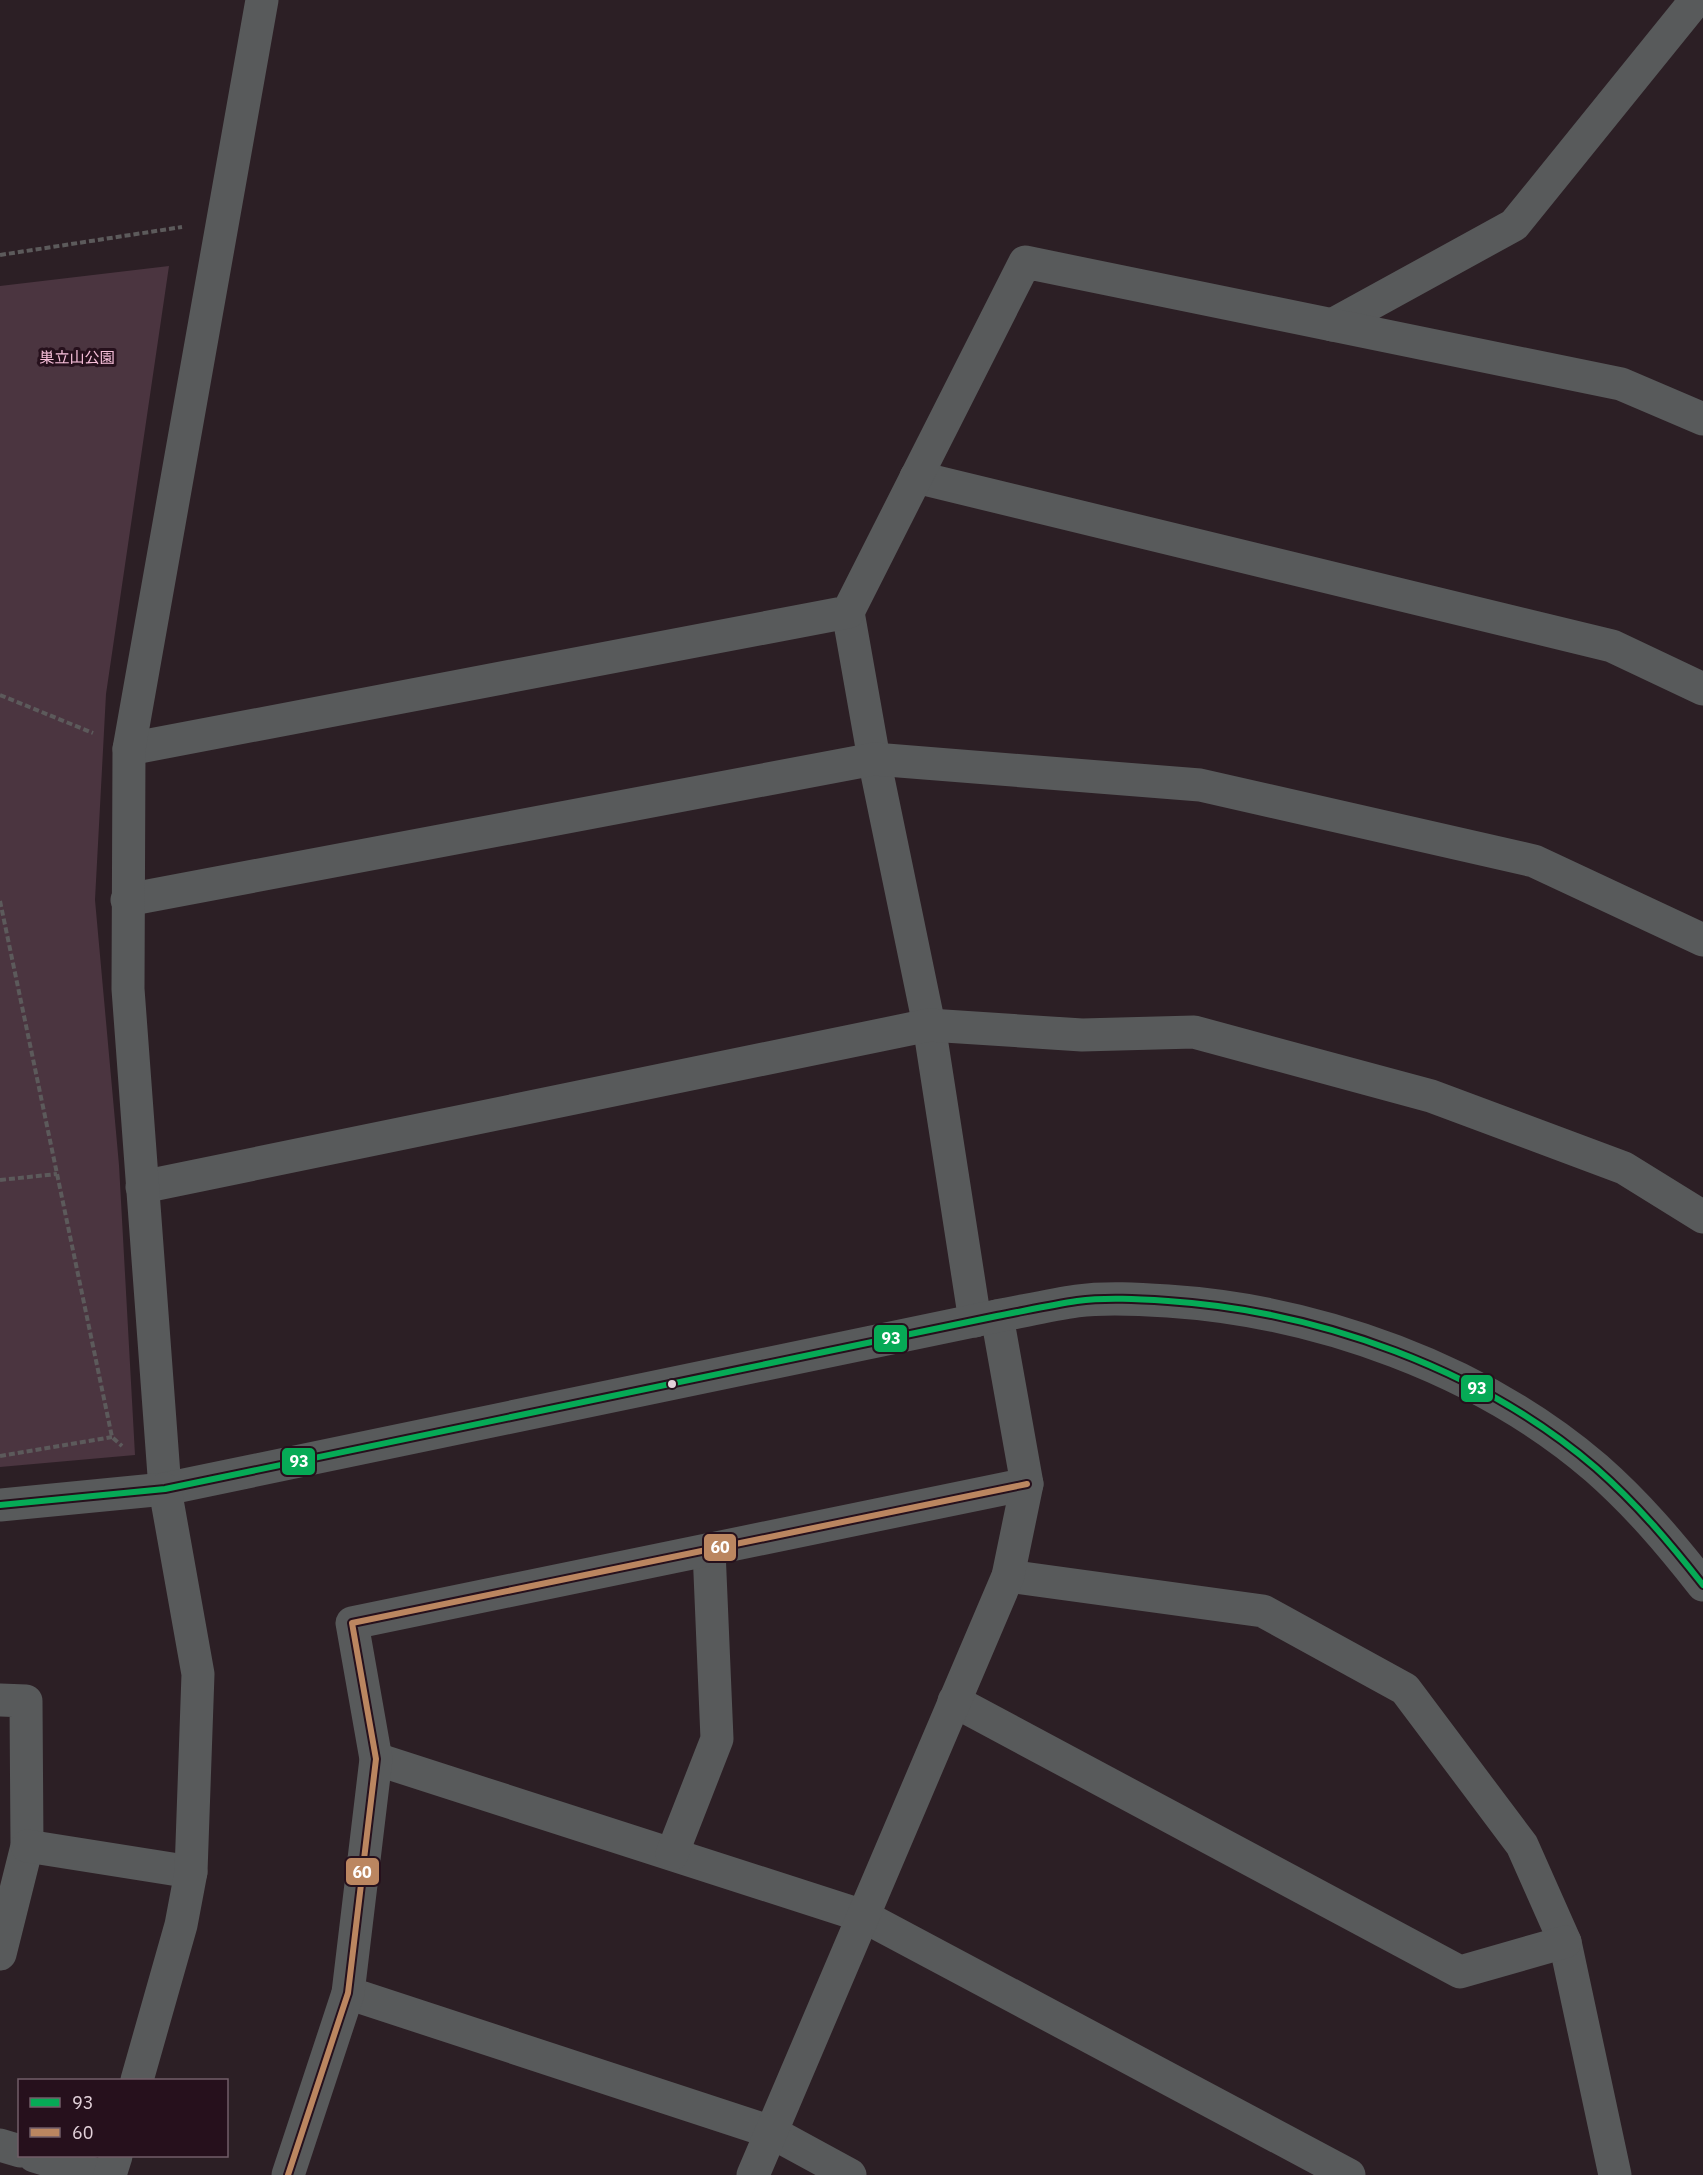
<svg xmlns="http://www.w3.org/2000/svg" width="1703" height="2175" font-family="'IBM Plex Sans','Noto Sans JP',sans-serif">
  <style>
    .green { fill: #4b3540 }
    .lines { fill: none; stroke-linecap: round; stroke-linejoin: round }
    .path { stroke: #5c5a5b; stroke-width: 4; stroke-dasharray: 6 3; stroke-linecap: butt }
    .minor { stroke: #585a5b; stroke-width: 33 }
    .tertiary { stroke: #585a5b; stroke-width: 33 }
    .bus-1-casing { stroke: #26101c; stroke-width: 10 }
    .bus-2-casing { stroke: #26101c; stroke-width: 10 }
    .bus-1 { stroke: #06aa56; stroke-width: 6 }
    .bus-2 { stroke: #bb8660; stroke-width: 6 }
    .bus-dot { fill: #e3d2da; stroke: #26101c; stroke-width: 2 }
    .labels { text-anchor: middle; stroke-width: 6; stroke-linejoin: round; paint-order: stroke }
    .park-label { font-size: 15px; fill: #f8c0db; stroke: #26101c }
    .line-badge { stroke: #26101c; stroke-width: 2 }
    .badge-label { font-size: 16px; text-anchor: middle; font-weight: bold; fill: #fff }
  </style>
  <rect width="100%" height="100%" fill="#2c1f25"/>
  <polygon class="green" points="169,266 106,694 95,900 119,1165 135,1455 0,1467 0,286"/>
  <g class="lines">
    <g class="path">
      <polyline points="0,255 182,227"/>
      <polyline points="0,695 93,733"/>
      <polyline points="0,901 112,1437 122,1446"/>
      <polyline points="0,1180 57,1174"/>
      <polyline points="0,1456 112,1437"/>
    </g>
    <g class="minor">
      <polyline points="1332,325 1514,225 1696,0"/>
      <polyline points="916,477 1612,646 1703,689"/>
      <polyline points="848,612 874,759 929,1025 975,1321"/>
      <polyline points="129,749 848,612 1025,262 1621,384 1703,419"/>
      <polyline points="127,900 874,759 1200,785 1534,861 1703,940"/>
      <polyline points="142,1187 929,1025 1082,1035 1194,1032 1431,1096 1624,1168 1703,1217"/>
      <polyline points="165,1489 128,989 129,749 262,0"/>
      <polyline points="1008,1576 1263,1611 1405,1689 1522,1845 1565,1942 1615,2175"/>
      <polyline points="0,1700 26,1701 27,1846 0,1954"/>
      <polyline points="954,1701 1460,1972 1565,1942"/>
      <polyline points="376,1759 863,1916 1349,2175"/>
      <polyline points="27,1846 191,1872"/>
      <polyline points="672,1854 717,1739 709,1550"/>
      <polyline points="348,1993 771,2132 850,2175"/>
      <polyline points="0,2145 20,2151"/>
      <polyline points="34,2156 98,2175"/>
      <polyline points="288,2175 348,1993 376,1759 352,1623 1027,1484"/>
      <polyline points="753,2175 1008,1576 1027,1484 997,1316"/>
    </g>
    <g class="tertiary">
      <path d="M0,1505L165,1489L997,1316C1024,1311 1050,1305 1077,1301C1106,1297 1139,1299 1168,1301C1318,1311 1481,1369 1596,1468C1637,1504 1670,1543 1703,1585"/>
      <polyline points="137,2080 181,1925 191,1872 198,1674 165,1489"/>
      <polyline points="110,2175 116,2156"/>
    </g>
    <g class="bus-1-casing">
      <path id="bus-1" d="M0,1505L165,1489L997,1316C1024,1311 1050,1305 1077,1301C1106,1297 1139,1299 1168,1301C1318,1311 1481,1369 1596,1468C1637,1504 1670,1543 1703,1585"/>
    </g>
    <g class="bus-2-casing">
      <polyline id="bus-2" points="288,2175 348,1993 376,1759 352,1623 1027,1484"/>
    </g>
    <use href="#bus-1" class="bus-1"/>
    <use href="#bus-2" class="bus-2"/>
  </g>
  <circle class="bus-dot" cx="672" cy="1384" r="5"/>
  <g class="labels">
    <g class="park-label">
      <text x="77" y="363">巣立山公園</text>
    </g>
  </g>
  <g class="line-badge">
    <rect x="873" y="1324" width="35" height="29" rx="6" fill="#06aa56"/>
    <rect x="1460" y="1374" width="34" height="29" rx="6" fill="#06aa56"/>
    <rect x="281" y="1447" width="35" height="29" rx="6" fill="#06aa56"/>
    <rect x="703" y="1533" width="34" height="29" rx="6" fill="#bb8660"/>
    <rect x="345" y="1857" width="35" height="29" rx="6" fill="#bb8660"/>
  </g>
  <g class="badge-label">
    <text x="891" y="1344">93</text>
    <text x="1477" y="1394">93</text>
    <text x="299" y="1467">93</text>
    <text x="720" y="1553">60</text>
    <text x="362" y="1878">60</text>
  </g>
  <rect x="18" y="2079" width="210" height="78" fill="#26101c" stroke="#725e68" stroke-width="1.5"/>
  <rect x="30" y="2098" width="30" height="9" fill="#06aa56" stroke="#725e68" stroke-width="1.5"/>
  <text x="72" y="2109" font-size="18" fill="#e3d2da">93</text>
  <rect x="30" y="2128" width="30" height="9" fill="#bb8660" stroke="#725e68" stroke-width="1.5"/>
  <text x="72" y="2139" font-size="18" fill="#e3d2da">60</text>
</svg>
